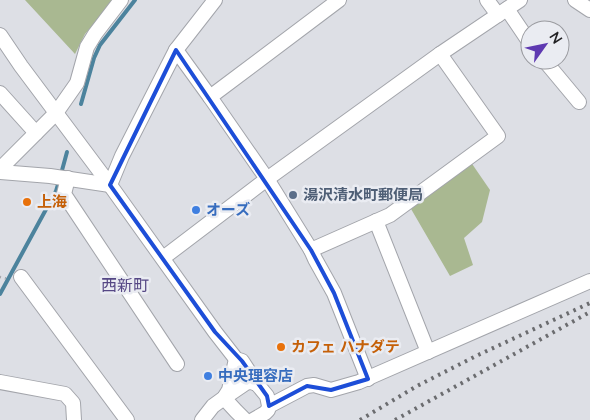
<svg xmlns="http://www.w3.org/2000/svg" width="590" height="420" font-family="Lato,'Noto Sans JP',sans-serif">
  <style>
    .green { fill: #a9b891 }
    .lines { fill: none; stroke-linecap: round; stroke-linejoin: round }
    .stream { stroke: #4c839d; stroke-width: 4 }
    .minor-casing { stroke: #a3a5ab; stroke-width: 16 }
    .path { stroke: #a1a2a7; stroke-width: 2.5; stroke-dasharray: 1 4; stroke-linecap: butt }
    .minor { stroke: #fff; stroke-width: 14 }
    .rail { stroke: #6b6c6f; stroke-width: 4; stroke-dasharray: 2.5 5; stroke-linecap: butt }
    .marked { fill: none; stroke: #1d4ed8; stroke-width: 4; stroke-linejoin: round }
    .service-dot { fill: #5c6f8a; stroke: #eaecf2; stroke-width: 2 }
    .food-dot { fill: #e8710a; stroke: #eaecf2; stroke-width: 2 }
    .shop-dot { fill: #3f7fe0; stroke: #eaecf2; stroke-width: 2 }
    .labels { text-anchor: middle; stroke-width: 5; stroke-linejoin: round; paint-order: stroke }
    .service-label { font-size: 15px; font-weight: bold; fill: #4e5e75; stroke: #eaecf2; text-anchor: start }
    .food-label { font-size: 15px; font-weight: bold; fill: #c56008; stroke: #eaecf2; text-anchor: start }
    .shop-label { font-size: 15px; font-weight: bold; fill: #366cbe; stroke: #eaecf2; text-anchor: start }
    .neighbourhood-label { font-size: 16px; fill: #554785; stroke: #eaecf2 }
  </style>
  <rect width="100%" height="100%" fill="#dddfe5"/>
  <g class="green">
    <polygon points="25,0 115,0 85,34 75,54"/>
    <polygon points="468,158 490,190 482,222 464,238 473,265 450,276 407,202"/>
  </g>
  <g class="lines">
    <g class="stream">
      <polyline points="81,104 94,58 100,45 135,0"/>
      <polyline points="61,174 67,152"/>
      <polyline points="0,294 56,191 59,181"/>
    </g>
    <g class="minor-casing">
      <g id="minor">
        <polyline points="215,0 176,50 210,97 339,0"/>
        <polyline points="487,0 498,15"/>
        <polyline points="575,0 590,10"/>
        <polyline points="507,9 530,43"/>
        <polyline points="0,35 21,66 110,185 215,332 236,359 242,361 257,384 267,396 269,406 268,410 265,413 253,420"/>
        <polyline points="544,60 579,102"/>
        <polyline points="0,93 36,133"/>
        <polyline points="210,97 267,179 311,250 390,215 498,136 440,54"/>
        <polyline points="0,169 56,113 77,83 87,47 95,34 121,0"/>
        <polyline points="0,172 50,176 110,185 122,156 176,50"/>
        <polyline points="68,178 64,194 177,364"/>
        <polyline points="376,221 428,352"/>
        <polyline points="311,250 315,259 334,293 368,379"/>
        <polyline points="163,258 267,179 440,54 520,0"/>
        <polyline points="21,277 127,420"/>
        <polyline points="0,382 65,394 73,403 74,420"/>
        <polyline points="269,406 307,386 314,385 331,390 359,382 590,281"/>
        <polyline points="202,420 213,406 224,398 229,390 236,359"/>
        <polyline points="245,420 236,411 224,398 246,383 251,382 257,384"/>
      </g>
    </g>
    <polyline class="path" points="0,277 8,279"/>
    <use href="#minor" class="minor"/>
    <g class="rail">
      <polyline points="360,420 417,386 476,356 590,303"/>
      <polyline points="395,420 590,312"/>
    </g>
  </g>
  <path class="marked" d="M176,50L311,250L334,293L368,379L331,390L307,386L269,406L267,396L242,361L215,332L110,185Z"/>
  <circle class="service-dot" cx="293" cy="195" r="5"/>
  <g class="food-dot">
    <circle cx="27" cy="202" r="5"/>
    <circle cx="281" cy="347" r="5"/>
  </g>
  <g class="shop-dot">
    <circle cx="196" cy="210" r="5"/>
    <circle cx="208" cy="376" r="5"/>
  </g>
  <g class="labels">
    <g class="service-label">
      <text x="303" y="200">湯沢清水町郵便局</text>
    </g>
    <g class="food-label">
      <text x="37" y="207">上海</text>
      <text x="291" y="352">カフェ ハナダテ</text>
    </g>
    <g class="shop-label">
      <text x="206" y="215">オーズ</text>
      <text x="218" y="381">中央理容店</text>
    </g>
    <g class="neighbourhood-label">
      <text x="125" y="291">西新町</text>
    </g>
  </g>
  <g transform="translate(545 45) rotate(57)"><circle r="24" fill="#eaecf2" stroke="#9a9ba0"/>
  <path d="M0-4L9 19L0 12L-9 19Z" fill="#5e39b1"/>
  <text y="-8" font-size="14" font-weight="bold" text-anchor="middle" fill="#222224">N</text>
  </g>
</svg>
